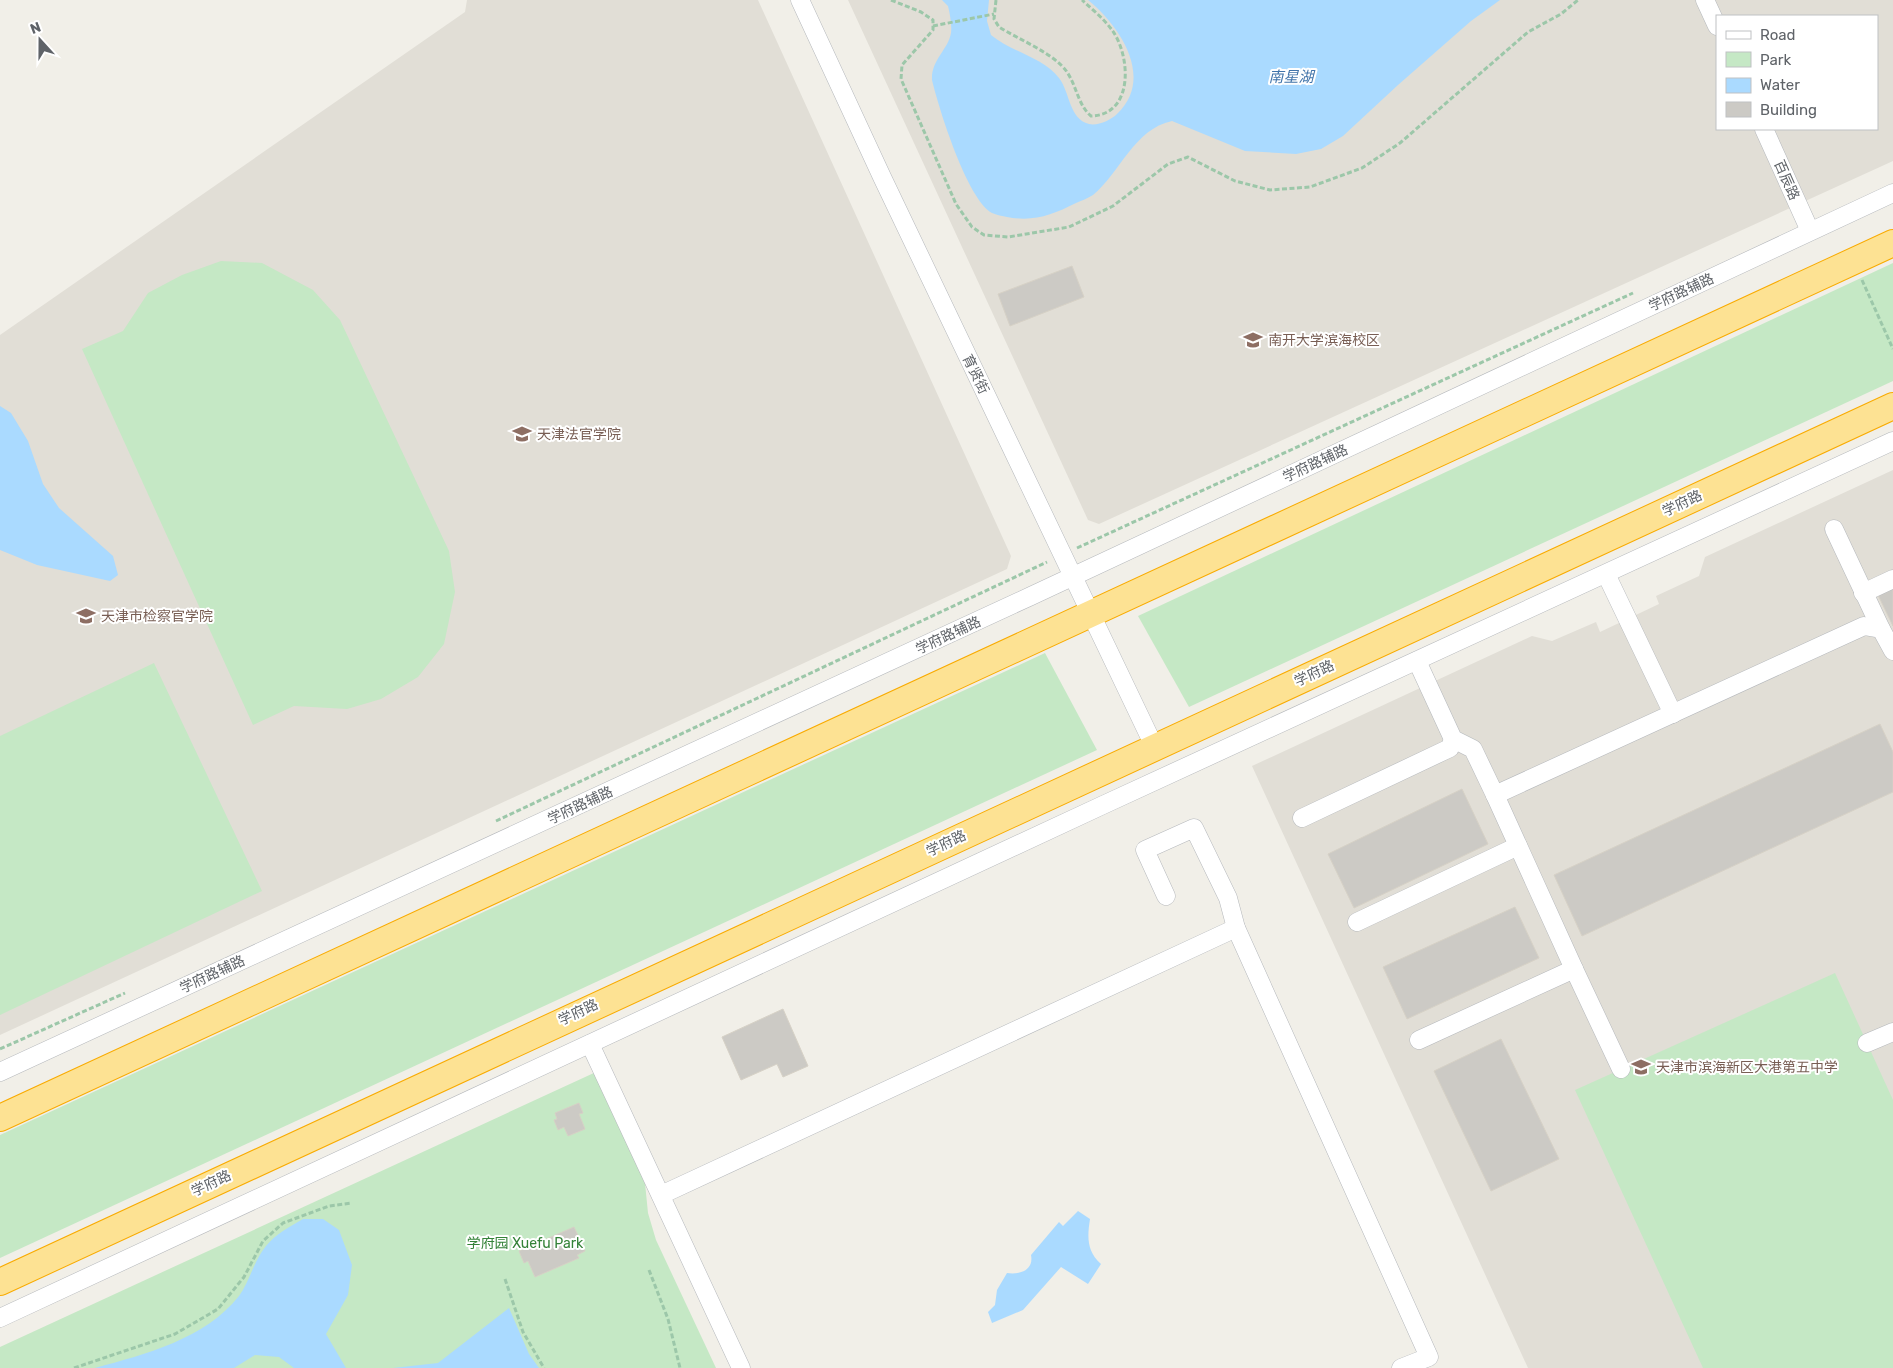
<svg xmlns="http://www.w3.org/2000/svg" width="1893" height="1368" font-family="Rubik,'Noto Sans SC',sans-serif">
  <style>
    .education { fill: #e1ded6; fill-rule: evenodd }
    .green { fill: #c5e8c5 }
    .water { fill: #aadaff }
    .building { fill: #cccac5; stroke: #d6d1c6 }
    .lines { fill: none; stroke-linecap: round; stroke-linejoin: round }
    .minor-casing { stroke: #b5b8bc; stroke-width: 19 }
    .highway-casing { stroke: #f9ab00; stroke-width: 28 }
    .path { stroke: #9cc7a9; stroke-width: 3; stroke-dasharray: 5 2.5; stroke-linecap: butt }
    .minor { stroke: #fff; stroke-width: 18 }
    .highway { stroke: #fde293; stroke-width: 26 }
    .labels { text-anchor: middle; stroke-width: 4; stroke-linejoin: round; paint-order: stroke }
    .street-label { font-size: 14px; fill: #5f6368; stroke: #fff }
    .education-label { font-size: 14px; fill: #785e54; stroke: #fff; text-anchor: start }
    .park-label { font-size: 14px; fill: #348238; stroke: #fff }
    .water-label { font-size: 15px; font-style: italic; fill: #4174aa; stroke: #fff }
  </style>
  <rect width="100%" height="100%" fill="#f1efe8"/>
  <g class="education">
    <polygon points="467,0 758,0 1011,556 1007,569 0,1035 0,335 465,12"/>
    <path d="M848,0H1893V161L1099,524L1088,520ZM1717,16H1877V129H1717Z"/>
    <polygon points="1893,470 1893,1368 1528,1368 1252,766 1532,636 1552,641 1596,622 1600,632 1659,604 1656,596 1699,576 1705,557"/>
  </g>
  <g class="green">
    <polygon points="221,261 262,263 313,290 340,320 449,551 455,592 444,644 418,677 381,699 347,709 294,706 253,725 82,349 123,331 148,293 182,275"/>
    <polygon points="1893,263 1893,381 1189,707 1138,616"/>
    <polygon points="1045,653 1097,750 0,1258 0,1135"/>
    <polygon points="154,663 262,891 0,1015 0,736"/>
    <polygon points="1835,973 1893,1100 1893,1368 1703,1368 1575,1090"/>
    <polygon points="596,1072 645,1183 648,1213 656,1240 716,1368 0,1368 0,1347"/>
  </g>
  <g class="water">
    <path d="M942,0H989L987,21L991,35C1011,52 1043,57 1059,78C1070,92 1069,119 1089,124C1098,126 1111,120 1117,114C1155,78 1120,26 1088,0H1500L1471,21L1398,85L1343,136L1321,149L1296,154L1245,151L1172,121C1134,129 1120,173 1093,195C1088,198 1081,201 1076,203C1052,215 1034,222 1007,217C1003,216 996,215 992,213C967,199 939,109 932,80C931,60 948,50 951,33C952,25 950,14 948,6Z"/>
    <polygon points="0,406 11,413 28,441 43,484 59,508 113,556 118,575 110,581 37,565 0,550"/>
    <path d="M1078,1211L1090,1219C1087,1238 1087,1251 1101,1264L1088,1284L1061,1267L1023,1310L992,1323L988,1312L995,1305L997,1290L1007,1273C1020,1275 1034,1270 1031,1255L1059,1222L1063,1226Z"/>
    <path d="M303,1219H323L339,1230L352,1265L348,1295L326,1334L346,1368H294L279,1357L255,1355L234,1368H95C146,1354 205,1339 239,1296C250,1281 254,1260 266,1246C276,1234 289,1227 303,1219Z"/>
    <polygon points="509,1308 529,1354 539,1368 393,1368 438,1363"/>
  </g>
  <g class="building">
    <polygon points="1072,266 1084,297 1010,326 998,294"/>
    <polygon points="1893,586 1893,626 1877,593"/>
    <polygon points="1880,724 1893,752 1893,792 1582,936 1554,875"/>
    <polygon points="1462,789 1488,844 1354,908 1328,854"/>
    <polygon points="1515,907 1539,958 1407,1019 1383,967"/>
    <polygon points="783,1009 808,1066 783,1077 777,1064 741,1080 722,1037"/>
    <polygon points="1501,1039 1559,1159 1491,1191 1434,1071"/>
    <polygon points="579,1103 583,1113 579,1114 585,1129 568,1136 564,1127 558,1130 554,1120 557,1119 555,1113"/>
    <polygon points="574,1227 585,1251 577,1255 579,1258 535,1277 528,1261 524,1263 519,1251"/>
  </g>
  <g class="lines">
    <g class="minor-casing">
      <g id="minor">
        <polyline points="800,0 882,177 1154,746"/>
        <polyline points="1705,0 1717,26"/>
        <polyline points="1764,129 1810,231"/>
        <polyline points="1834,529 1881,629"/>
        <polyline points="1606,574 1673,714"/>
        <polyline points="1863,593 1893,579"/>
        <polyline points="1417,661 1453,739 1473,749 1495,795"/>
        <polyline points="1302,818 1450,748 1453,739"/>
        <polyline points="1166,896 1145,850 1194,828 1228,898 1236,928 1429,1357 1401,1368"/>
        <polyline points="1357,922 1518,846"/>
        <polyline points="1574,969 1621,1069"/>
        <polyline points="1419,1040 1574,969 1495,795 1864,626 1881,629 1893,651"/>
        <polyline points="1867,1043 1893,1032"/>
        <polyline points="590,1044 741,1368"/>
        <polyline points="0,1072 1031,596 1893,193"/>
        <polyline points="661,1195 1236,928"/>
        <polyline points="0,1318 1103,805 1893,441"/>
      </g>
    </g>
    <g class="highway-casing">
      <g id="highway">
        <polyline points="0,1118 1893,243"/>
        <polyline points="0,1282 1893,406"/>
      </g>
    </g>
    <g class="path">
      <polyline points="891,0 921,12 933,20 933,30 902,65 901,79 956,204 972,227 984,235 1008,237 1069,227 1113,206 1168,164 1188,157 1235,181 1270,190 1310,187 1362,168 1400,143 1528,32 1561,14 1578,0"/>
      <path d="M996,0L994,19L999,27C1018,39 1055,54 1067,72C1077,87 1078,105 1091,116C1134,115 1131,56 1112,30C1104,19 1092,9 1082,0"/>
      <polyline points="933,26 994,14"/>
      <polyline points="1862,280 1893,349"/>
      <polyline points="1077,548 1633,293"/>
      <polyline points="496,821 1047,562"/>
      <polyline points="0,1049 125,993"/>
      <polyline points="649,1270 668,1319 680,1368"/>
      <polyline points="505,1279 523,1332 544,1368"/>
      <polyline points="74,1368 175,1334 218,1309 244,1277 263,1241 283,1223 329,1206 352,1203"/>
    </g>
    <use href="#minor" class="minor"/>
    <use href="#highway" class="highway"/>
  </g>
  <defs>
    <g id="university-bare" transform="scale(1.5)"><path d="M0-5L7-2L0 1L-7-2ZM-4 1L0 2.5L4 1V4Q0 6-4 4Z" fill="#8d6e63" stroke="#fff" stroke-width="2.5" paint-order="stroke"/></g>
    <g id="school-bare" transform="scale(1.5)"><path d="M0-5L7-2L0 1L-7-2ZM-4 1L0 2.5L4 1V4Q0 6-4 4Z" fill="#8d6e63" stroke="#fff" stroke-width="2.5" paint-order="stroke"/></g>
  </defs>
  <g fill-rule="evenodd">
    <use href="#university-bare" x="1253" y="340"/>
    <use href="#university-bare" x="522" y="434"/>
    <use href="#university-bare" x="86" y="616"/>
    <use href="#school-bare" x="1641" y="1067"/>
  </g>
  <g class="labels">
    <g class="street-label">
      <text transform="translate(1787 180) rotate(66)" y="5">百辰路</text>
      <text transform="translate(1681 292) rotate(-25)" y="5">学府路辅路</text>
      <text transform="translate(976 374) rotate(64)" y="5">育贤街</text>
      <text transform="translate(1315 463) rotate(-25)" y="5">学府路辅路</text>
      <text transform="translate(1682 503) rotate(-25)" y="5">学府路</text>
      <text transform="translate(948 635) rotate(-25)" y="5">学府路辅路</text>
      <text transform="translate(1314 673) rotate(-25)" y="5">学府路</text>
      <text transform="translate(580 805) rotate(-25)" y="5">学府路辅路</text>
      <text transform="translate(946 843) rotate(-25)" y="5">学府路</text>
      <text transform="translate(212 974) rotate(-25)" y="5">学府路辅路</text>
      <text transform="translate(578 1012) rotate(-25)" y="5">学府路</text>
      <text transform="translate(211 1183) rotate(-25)" y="5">学府路</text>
    </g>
    <g class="education-label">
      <text x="1268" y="345">南开大学滨海校区</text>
      <text x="537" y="439">天津法官学院</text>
      <text x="101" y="621">天津市检察官学院</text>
      <text x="1656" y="1072">天津市滨海新区大港第五中学</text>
    </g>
    <g class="park-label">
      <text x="525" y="1248">学府园 Xuefu Park</text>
    </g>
    <g class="water-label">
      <text x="1291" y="82">南星湖</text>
    </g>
  </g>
  <rect x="1716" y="15" width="162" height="115" fill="#ffffff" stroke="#bfc1c3"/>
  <rect x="1726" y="31" width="25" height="8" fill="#ffffff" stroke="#bfc1c3"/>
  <text x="1760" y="40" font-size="15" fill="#5f6368">Road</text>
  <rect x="1726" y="52" width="25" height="15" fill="#c5e8c5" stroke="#bfc1c3"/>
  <text x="1760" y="65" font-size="15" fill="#5f6368">Park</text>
  <rect x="1726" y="78" width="25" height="15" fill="#aadaff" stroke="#bfc1c3"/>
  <text x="1760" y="90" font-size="15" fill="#5f6368">Water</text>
  <rect x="1726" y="102" width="25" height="15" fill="#cccac5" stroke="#bfc1c3"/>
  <text x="1760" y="115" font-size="15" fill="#5f6368">Building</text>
  <g transform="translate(40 40) rotate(339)" stroke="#ffffff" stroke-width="4" paint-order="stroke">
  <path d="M0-4L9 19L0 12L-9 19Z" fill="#5f6368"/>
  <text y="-8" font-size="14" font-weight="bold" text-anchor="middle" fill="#5f6368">N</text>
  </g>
</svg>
